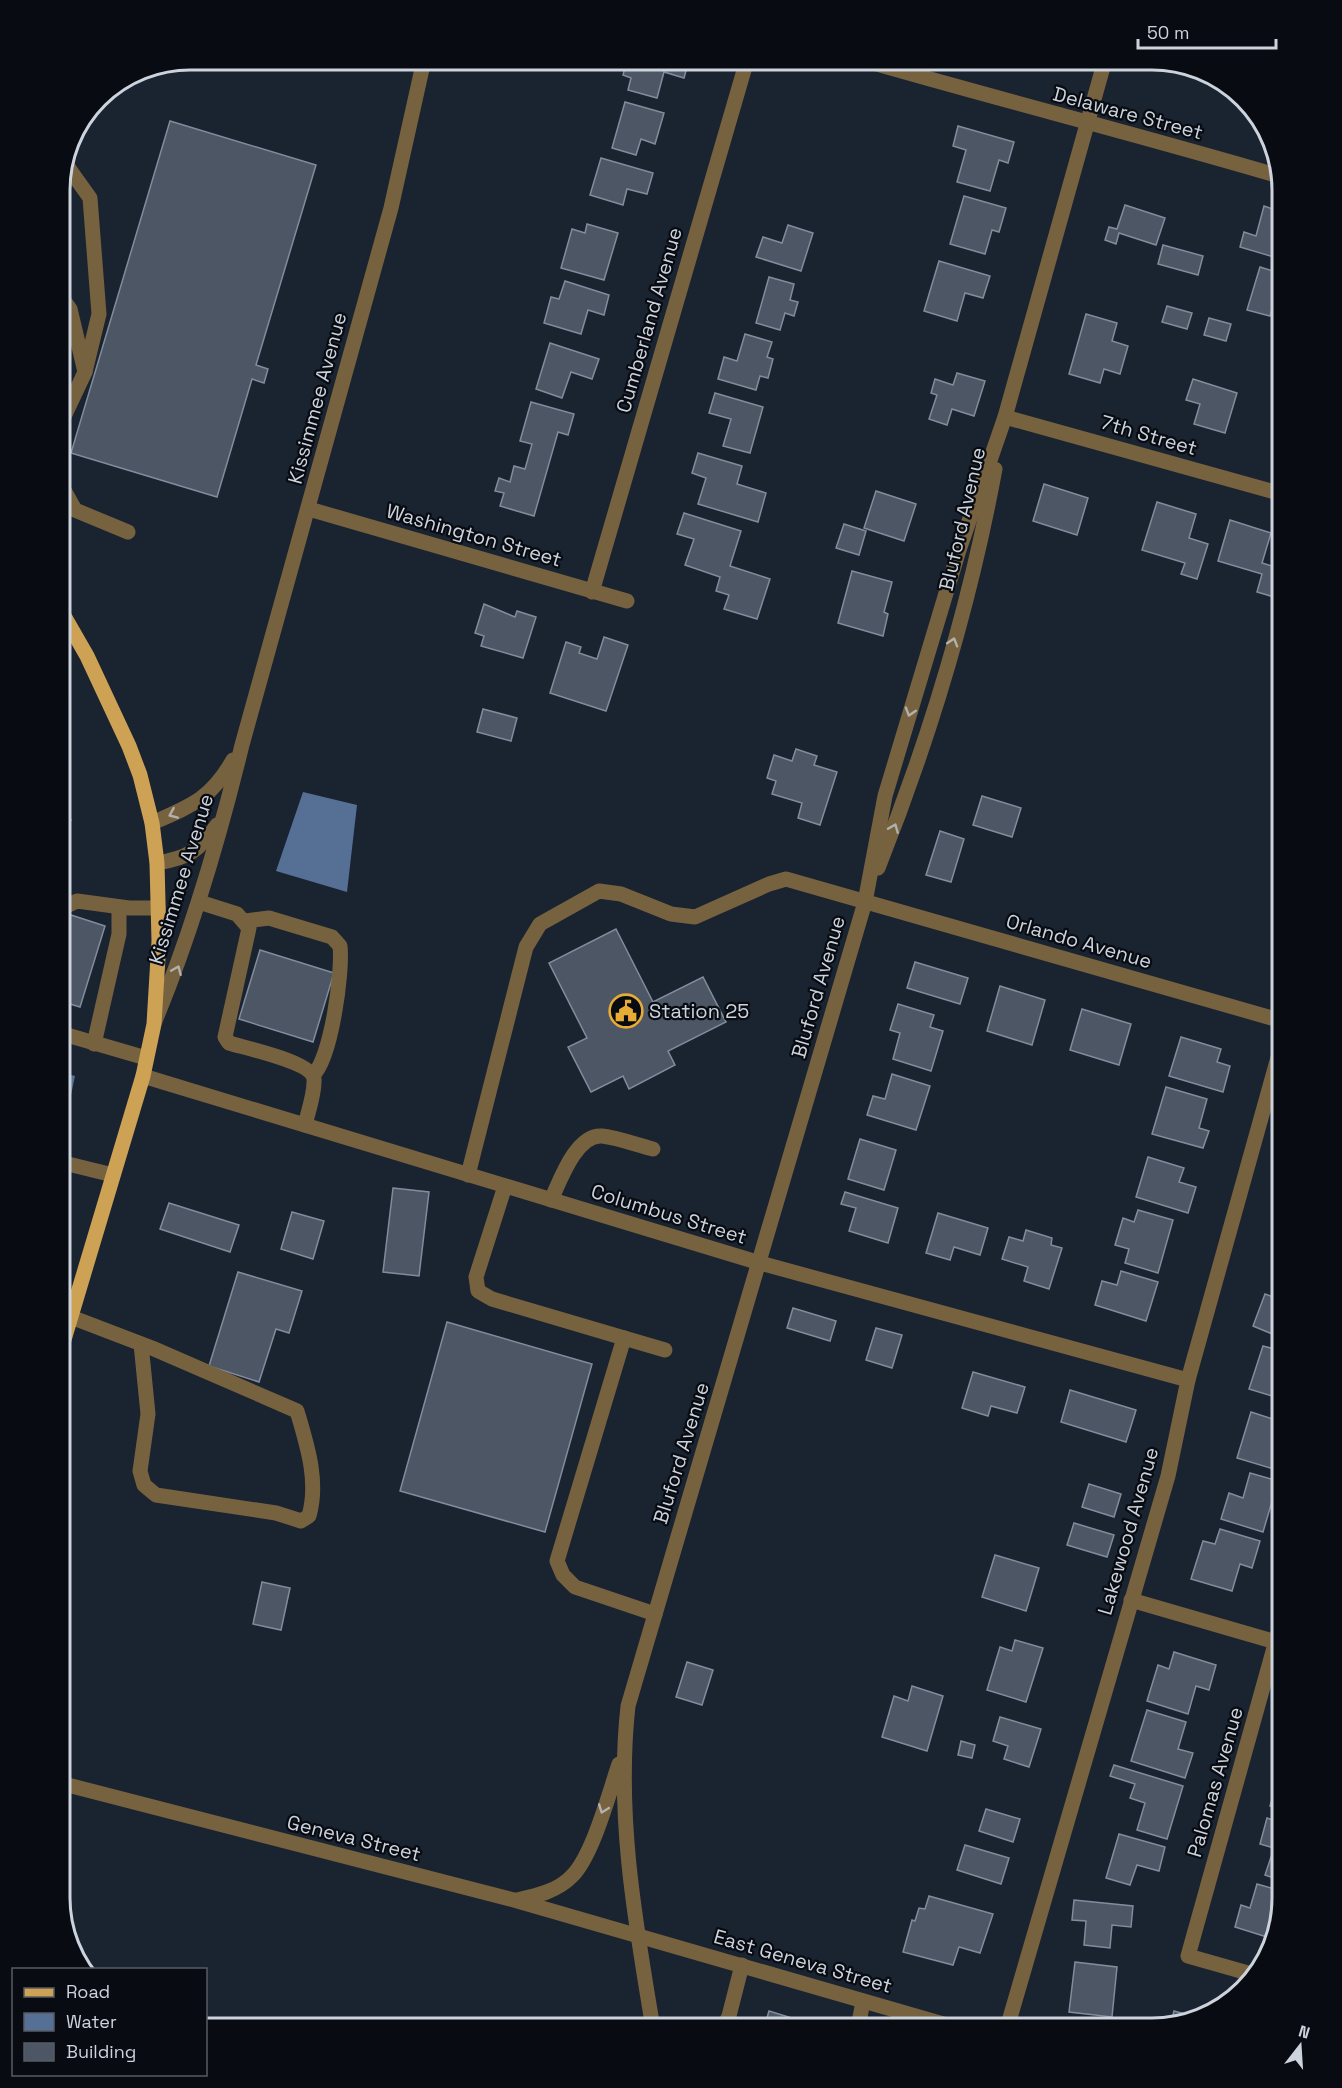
<svg xmlns="http://www.w3.org/2000/svg" width="1342" height="2088" font-family="'Space Grotesk',sans-serif">
  <style>
    .water { fill: #566f95 }
    .building { fill: #4c5665; stroke: #818c9d; stroke-width: 1.5 }
    .lines { fill: none; stroke-linecap: round; stroke-linejoin: round }
    .minor { stroke: #77623f; stroke-width: 15 }
    .major { stroke: #cda255; stroke-width: 15 }
    .oneway { stroke: #b3b1ad }
    .labels { text-anchor: middle; stroke-width: 4.5; stroke-linejoin: round; paint-order: stroke }
    .street-label { font-size: 20px; fill: #cdd3dc; stroke: #080c12 }
    .poi-label { font-size: 20px; fill: #cdd3dc; stroke: #080c12; text-anchor: start }
    .rim { fill: none; stroke: #cdd3dc; stroke-width: 3 }
  </style>
  <rect width="100%" height="100%" fill="#1a2330"/>
  <g class="water">
    <polygon points="303,792 357,805 347,892 276,871"/>
    <polygon points="60,1072 75,1076 66,1119 60,1118"/>
  </g>
  <g class="building">
    <polygon points="627,60 689,60 684,78 664,72 657,98 628,90 631,78 623,75"/>
    <polygon points="625,102 664,113 655,144 641,139 636,155 612,148"/>
    <polygon points="170,121 316,165 256,365 268,369 264,383 252,379 217,497 71,453"/>
    <polygon points="958,126 1014,142 1008,163 999,160 990,191 957,182 966,150 953,146"/>
    <polygon points="601,158 653,173 647,194 627,189 623,205 590,195"/>
    <polygon points="964,196 1006,208 999,232 992,230 985,254 950,244"/>
    <polygon points="1125,205 1165,218 1156,245 1119,233 1116,244 1105,240 1109,227 1117,229"/>
    <polygon points="1264,206 1282,212 1282,231 1274,257 1240,247 1244,232 1256,236"/>
    <polygon points="587,224 618,233 604,280 561,268 572,229 585,233"/>
    <polygon points="788,225 813,233 801,271 756,257 763,237 782,243"/>
    <polygon points="1163,245 1203,256 1198,275 1158,264"/>
    <polygon points="939,261 990,276 983,298 965,293 957,321 924,311"/>
    <polygon points="1260,267 1282,274 1270,316 1247,310"/>
    <polygon points="769,277 794,284 790,300 798,302 794,316 785,313 780,330 756,323"/>
    <polygon points="565,281 609,295 604,315 588,310 581,334 544,323 551,297 559,299"/>
    <polygon points="1167,306 1192,313 1187,329 1162,322"/>
    <polygon points="1086,314 1117,323 1112,341 1128,346 1120,374 1104,369 1100,383 1069,374"/>
    <polygon points="1209,318 1231,324 1226,341 1204,335"/>
    <polygon points="745,334 772,342 767,357 773,359 768,378 760,376 756,390 718,379 724,357 737,361"/>
    <polygon points="550,343 599,359 592,379 571,372 562,398 536,389"/>
    <polygon points="957,373 985,381 974,416 952,409 947,425 929,419 937,395 931,393 935,379 953,385"/>
    <polygon points="1193,379 1237,393 1225,433 1194,424 1200,404 1186,400"/>
    <polygon points="715,393 763,407 750,453 723,446 731,419 709,413"/>
    <polygon points="531,402 574,414 568,435 558,432 534,516 500,506 504,493 495,491 499,478 510,482 514,466 525,469 532,444 520,441"/>
    <polygon points="698,453 742,466 737,484 766,493 758,522 698,504 706,478 692,473"/>
    <polygon points="1044,484 1088,498 1077,535 1033,521"/>
    <polygon points="876,491 916,504 904,541 864,528"/>
    <polygon points="1157,502 1196,514 1189,538 1208,544 1197,579 1181,574 1185,563 1142,550"/>
    <polygon points="684,513 741,531 730,566 770,579 757,619 724,609 729,595 716,591 720,577 685,565 694,539 677,534"/>
    <polygon points="1230,520 1271,533 1262,563 1282,569 1281,599 1257,592 1262,574 1218,561"/>
    <polygon points="844,524 866,531 859,555 836,548"/>
    <polygon points="852,571 892,582 884,612 888,614 883,636 838,623"/>
    <polygon points="484,604 515,617 517,611 536,617 523,658 481,646 484,636 475,633"/>
    <polygon points="604,637 628,645 606,711 550,693 566,642 581,647 579,653 597,659"/>
    <polygon points="483,709 517,718 511,741 477,732"/>
    <polygon points="796,749 817,756 814,765 837,772 820,825 798,818 802,803 772,794 776,781 767,778 774,755 792,761"/>
    <polygon points="982,796 1021,808 1012,837 973,825"/>
    <polygon points="60,803 71,820 60,827"/>
    <polygon points="940,831 964,839 951,882 926,875"/>
    <polygon points="68,914 105,926 80,1007 60,1001 60,941"/>
    <polygon points="616,929 653,1002 703,977 726,1022 668,1051 675,1065 629,1089 623,1076 591,1092 568,1047 587,1038 549,963"/>
    <polygon points="260,950 334,973 313,1042 239,1019"/>
    <polygon points="915,962 968,978 960,1004 907,988"/>
    <polygon points="1000,986 1045,1000 1032,1045 987,1031"/>
    <polygon points="898,1004 934,1015 930,1027 943,1031 931,1071 893,1059 900,1033 890,1030"/>
    <polygon points="1082,1009 1131,1024 1119,1065 1070,1050"/>
    <polygon points="1181,1037 1221,1049 1217,1062 1230,1066 1223,1092 1169,1076"/>
    <polygon points="892,1074 930,1086 916,1130 867,1115 873,1096 885,1099"/>
    <polygon points="1166,1087 1207,1099 1199,1128 1209,1131 1203,1148 1152,1134"/>
    <polygon points="860,1139 896,1150 884,1190 848,1179"/>
    <polygon points="1148,1157 1184,1168 1179,1182 1196,1187 1188,1213 1136,1197"/>
    <polygon points="393,1188 429,1192 419,1276 383,1272"/>
    <polygon points="845,1192 898,1208 888,1243 849,1231 856,1208 841,1204"/>
    <polygon points="169,1203 239,1225 230,1252 160,1229"/>
    <polygon points="1138,1210 1173,1220 1158,1273 1125,1263 1129,1249 1115,1245 1123,1218 1134,1222"/>
    <polygon points="292,1212 324,1221 313,1259 281,1249"/>
    <polygon points="938,1213 988,1228 980,1255 954,1247 950,1260 926,1253"/>
    <polygon points="1026,1230 1052,1238 1051,1245 1062,1248 1049,1289 1024,1281 1028,1267 1002,1259 1009,1237 1023,1241"/>
    <polygon points="1121,1271 1158,1282 1146,1321 1095,1305 1102,1281 1117,1285"/>
    <polygon points="238,1272 302,1291 289,1333 276,1329 259,1382 209,1366"/>
    <polygon points="1282,1284 1282,1338 1253,1326 1265,1294 1276,1298"/>
    <polygon points="793,1308 836,1321 830,1341 787,1328"/>
    <polygon points="447,1322 592,1364 545,1532 400,1491"/>
    <polygon points="876,1328 902,1335 892,1368 866,1360"/>
    <polygon points="1263,1346 1282,1351 1282,1399 1249,1389"/>
    <polygon points="973,1372 1025,1387 1017,1413 991,1406 988,1416 962,1408"/>
    <polygon points="1070,1390 1136,1410 1126,1442 1061,1422"/>
    <polygon points="1251,1412 1279,1421 1273,1440 1282,1443 1280,1471 1237,1458"/>
    <polygon points="1250,1473 1278,1481 1263,1532 1221,1519 1229,1493 1243,1498"/>
    <polygon points="1089,1484 1121,1494 1114,1517 1082,1507"/>
    <polygon points="1074,1523 1114,1535 1107,1557 1067,1545"/>
    <polygon points="1220,1529 1260,1541 1252,1568 1240,1564 1232,1591 1191,1579 1203,1541 1215,1544"/>
    <polygon points="995,1555 1039,1568 1026,1611 982,1597"/>
    <polygon points="262,1582 290,1588 281,1630 253,1624"/>
    <polygon points="1015,1640 1043,1648 1026,1702 987,1690 1000,1647 1012,1651"/>
    <polygon points="1174,1652 1216,1665 1209,1690 1196,1686 1188,1714 1147,1701 1158,1665 1169,1669"/>
    <polygon points="687,1662 713,1670 702,1705 676,1697"/>
    <polygon points="912,1686 943,1696 927,1751 882,1737 894,1696 908,1701"/>
    <polygon points="1147,1710 1186,1722 1178,1749 1193,1753 1185,1778 1131,1761"/>
    <polygon points="1000,1717 1041,1729 1029,1767 1004,1759 1008,1746 993,1741"/>
    <polygon points="961,1741 975,1745 972,1758 958,1755"/>
    <polygon points="1114,1765 1183,1786 1167,1839 1137,1830 1145,1803 1130,1798 1135,1784 1110,1776"/>
    <polygon points="1278,1779 1282,1780 1282,1810 1270,1806"/>
    <polygon points="986,1809 1020,1819 1013,1842 979,1831"/>
    <polygon points="1267,1818 1282,1823 1282,1881 1265,1875 1274,1848 1260,1844"/>
    <polygon points="1119,1834 1165,1847 1159,1871 1137,1865 1130,1885 1106,1878"/>
    <polygon points="965,1845 1009,1858 1001,1884 957,1870"/>
    <polygon points="1257,1884 1282,1891 1270,1938 1235,1927 1241,1905 1250,1908"/>
    <polygon points="929,1896 993,1914 980,1953 959,1947 953,1965 903,1952 912,1920 915,1921 919,1908 925,1909"/>
    <polygon points="1074,1900 1133,1906 1131,1927 1112,1925 1110,1948 1084,1945 1086,1921 1072,1920"/>
    <polygon points="1075,1962 1117,1967 1112,2017 1069,2012"/>
    <polygon points="769,2011 808,2023 806,2028 764,2028"/>
    <polygon points="1174,2011 1196,2017 1171,2023"/>
  </g>
  <g class="lines">
    <g class="minor">
      <path d="M863,60C1001,100 1140,135 1279,176"/>
      <polyline points="65,163 90,198 99,314 85,372"/>
      <polyline points="1005,417 1282,494"/>
      <polyline points="60,425 85,372 70,309 60,295"/>
      <polyline points="60,483 75,510 128,532"/>
      <polyline points="309,509 627,601"/>
      <polyline points="592,592 747,60"/>
      <path d="M152,823C191,806 211,799 233,760"/>
      <path d="M157,863C188,858 199,851 217,825"/>
      <path d="M878,868C929,740 970,604 995,469"/>
      <path d="M199,902L237,914L249,928L225,1037L229,1043C245,1048 312,1062 314,1079C315,1093 308,1112 305,1125"/>
      <polyline points="60,909 77,901 129,908 158,908"/>
      <path d="M245,921L269,918L332,937L340,946C343,972 331,1059 313,1075"/>
      <path d="M155,1021C192,932 219,839 242,745L391,208L424,60"/>
      <polyline points="60,1033 146,1058"/>
      <polyline points="94,1044 119,934 119,907"/>
      <polyline points="143,1076 760,1263 1188,1380"/>
      <polyline points="60,1162 113,1175"/>
      <polyline points="468,1175 526,947 540,924 599,891 621,894 671,914 695,917 769,884 786,879 1282,1021"/>
      <polyline points="505,1186 476,1277 478,1291 492,1299 624,1338 557,1561 563,1575 575,1587 655,1614"/>
      <path d="M551,1200C560,1181 576,1134 602,1136C619,1138 637,1145 653,1149"/>
      <path d="M71,1317L152,1348L297,1411C307,1445 319,1481 309,1516L301,1521L276,1513L156,1495L144,1485L140,1471L148,1414L141,1344"/>
      <polyline points="624,1338 665,1350"/>
      <polyline points="1131,1600 1276,1642"/>
      <polyline points="60,1783 514,1900 957,2028"/>
      <path d="M517,1900C536,1896 558,1891 572,1876C593,1855 609,1793 619,1764"/>
      <polyline points="1255,1975 1188,1956 1282,1619"/>
      <path d="M653,2028C635,1921 616,1814 628,1706L865,902L885,796L959,550L1005,417L1105,60"/>
      <polyline points="723,2028 729,2016 742,1965"/>
      <polyline points="858,2028 863,2001"/>
      <polyline points="1007,2028 1168,1476 1188,1380 1282,1043"/>
    </g>
    <polyline class="major" points="60,1353 143,1076 154,1024 159,941 157,863 152,823 140,775 129,746 87,656 60,609"/>
  </g>
  <defs><path id="oneway-chevron" d="M-2-3.5L2.5 0L-2 3.5" fill="none" stroke-width="1.6" stroke-linecap="round" stroke-linejoin="round" transform="scale(1.5)"/></defs>
  <g class="oneway">
    <use href="#oneway-chevron" transform="translate(953 642) rotate(-73)"/>
    <use href="#oneway-chevron" transform="translate(910 712) rotate(107)"/>
    <use href="#oneway-chevron" transform="translate(173 814) rotate(157)"/>
    <use href="#oneway-chevron" transform="translate(894 828) rotate(-68)"/>
    <use href="#oneway-chevron" transform="translate(177 970) rotate(-67)"/>
    <use href="#oneway-chevron" transform="translate(603 1809) rotate(110)"/>
  </g>
  <defs>
    <g id="civic-ring" transform="scale(1.725)"><circle r="9.5" fill="#080c12" stroke="#e7ac36" stroke-width="1.5"/><path d="M-.6-6.5H3V-4.5H.6V-3L4-1V1h2V6H-6V1h2V-1L-.6-3ZM-1.2 2.5V6h2.4V2.5Z" fill="#e7ac36"/></g>
  </defs>
  <g fill-rule="evenodd">
    <use href="#civic-ring" x="626" y="1011"/>
  </g>
  <g class="labels">
    <g class="street-label">
      <text transform="translate(1128 113) rotate(15)" y="7">Delaware Street</text>
      <text transform="translate(649 320) rotate(-74)" y="7">Cumberland Avenue</text>
      <text transform="translate(317 398) rotate(-75)" y="7">Kissimmee Avenue</text>
      <text transform="translate(1149 435) rotate(16)" y="7">7th Street</text>
      <text transform="translate(962 519) rotate(-77)" y="7">Bluford Avenue</text>
      <text transform="translate(474 535) rotate(16)" y="7">Washington Street</text>
      <text transform="translate(181 879) rotate(-73)" y="7">Kissimmee Avenue</text>
      <text transform="translate(1079 941) rotate(16)" y="7">Orlando Avenue</text>
      <text transform="translate(818 987) rotate(-74)" y="7">Bluford Avenue</text>
      <text transform="translate(669 1214) rotate(17)" y="7">Columbus Street</text>
      <text transform="translate(681 1453) rotate(-73)" y="7">Bluford Avenue</text>
      <text transform="translate(1128 1531) rotate(-74)" y="7">Lakewood Avenue</text>
      <text transform="translate(1215 1782) rotate(-74)" y="7">Palomas Avenue</text>
      <text transform="translate(354 1838) rotate(14)" y="7">Geneva Street</text>
      <text transform="translate(803 1961) rotate(16)" y="7">East Geneva Street</text>
    </g>
    <g class="poi-label">
      <text x="649" y="1018">Station 25</text>
    </g>
  </g>
  <path d="M0 0H1342V2088H0ZM190 70H1152A120 120 0 0 1 1272 190V1898A120 120 0 0 1 1152 2018H190A120 120 0 0 1 70 1898V190A120 120 0 0 1 190 70Z" fill="#080c12" fill-rule="evenodd"/>
  <path class="rim" d="M190 70H1152A120 120 0 0 1 1272 190V1898A120 120 0 0 1 1152 2018H190A120 120 0 0 1 70 1898V190A120 120 0 0 1 190 70Z"/>
  <rect x="12" y="1968" width="195" height="108" fill="#080c12" stroke="#575c63" stroke-width="1.5"/>
  <rect x="24" y="1988" width="30" height="9" fill="#cda255" stroke="#575c63" stroke-width="1.5"/>
  <text x="66" y="1998" font-size="18" fill="#cdd3dc">Road</text>
  <rect x="24" y="2013" width="30" height="18" fill="#566f95" stroke="#575c63" stroke-width="1.5"/>
  <text x="66" y="2028" font-size="18" fill="#cdd3dc">Water</text>
  <rect x="24" y="2043" width="30" height="18" fill="#4c5665" stroke="#575c63" stroke-width="1.5"/>
  <text x="66" y="2058" font-size="18" fill="#cdd3dc">Building</text>
  <g transform="translate(1300 2046) rotate(17)" stroke="#080c12" stroke-width="4.5" paint-order="stroke">
  <path d="M0-4.5L10 22L0 15L-10 22Z" fill="#cdd3dc"/>
  <text y="-9" font-size="16" font-weight="bold" text-anchor="middle" fill="#cdd3dc">N</text>
  </g>
  <path d="M1138 39v9h138v-9" fill="none" stroke="#cdd3dc" stroke-width="3"/>
  <text x="1147" y="39" font-size="18" fill="#cdd3dc" stroke="#080c12" stroke-width="4.5" paint-order="stroke">50 m</text>
</svg>
